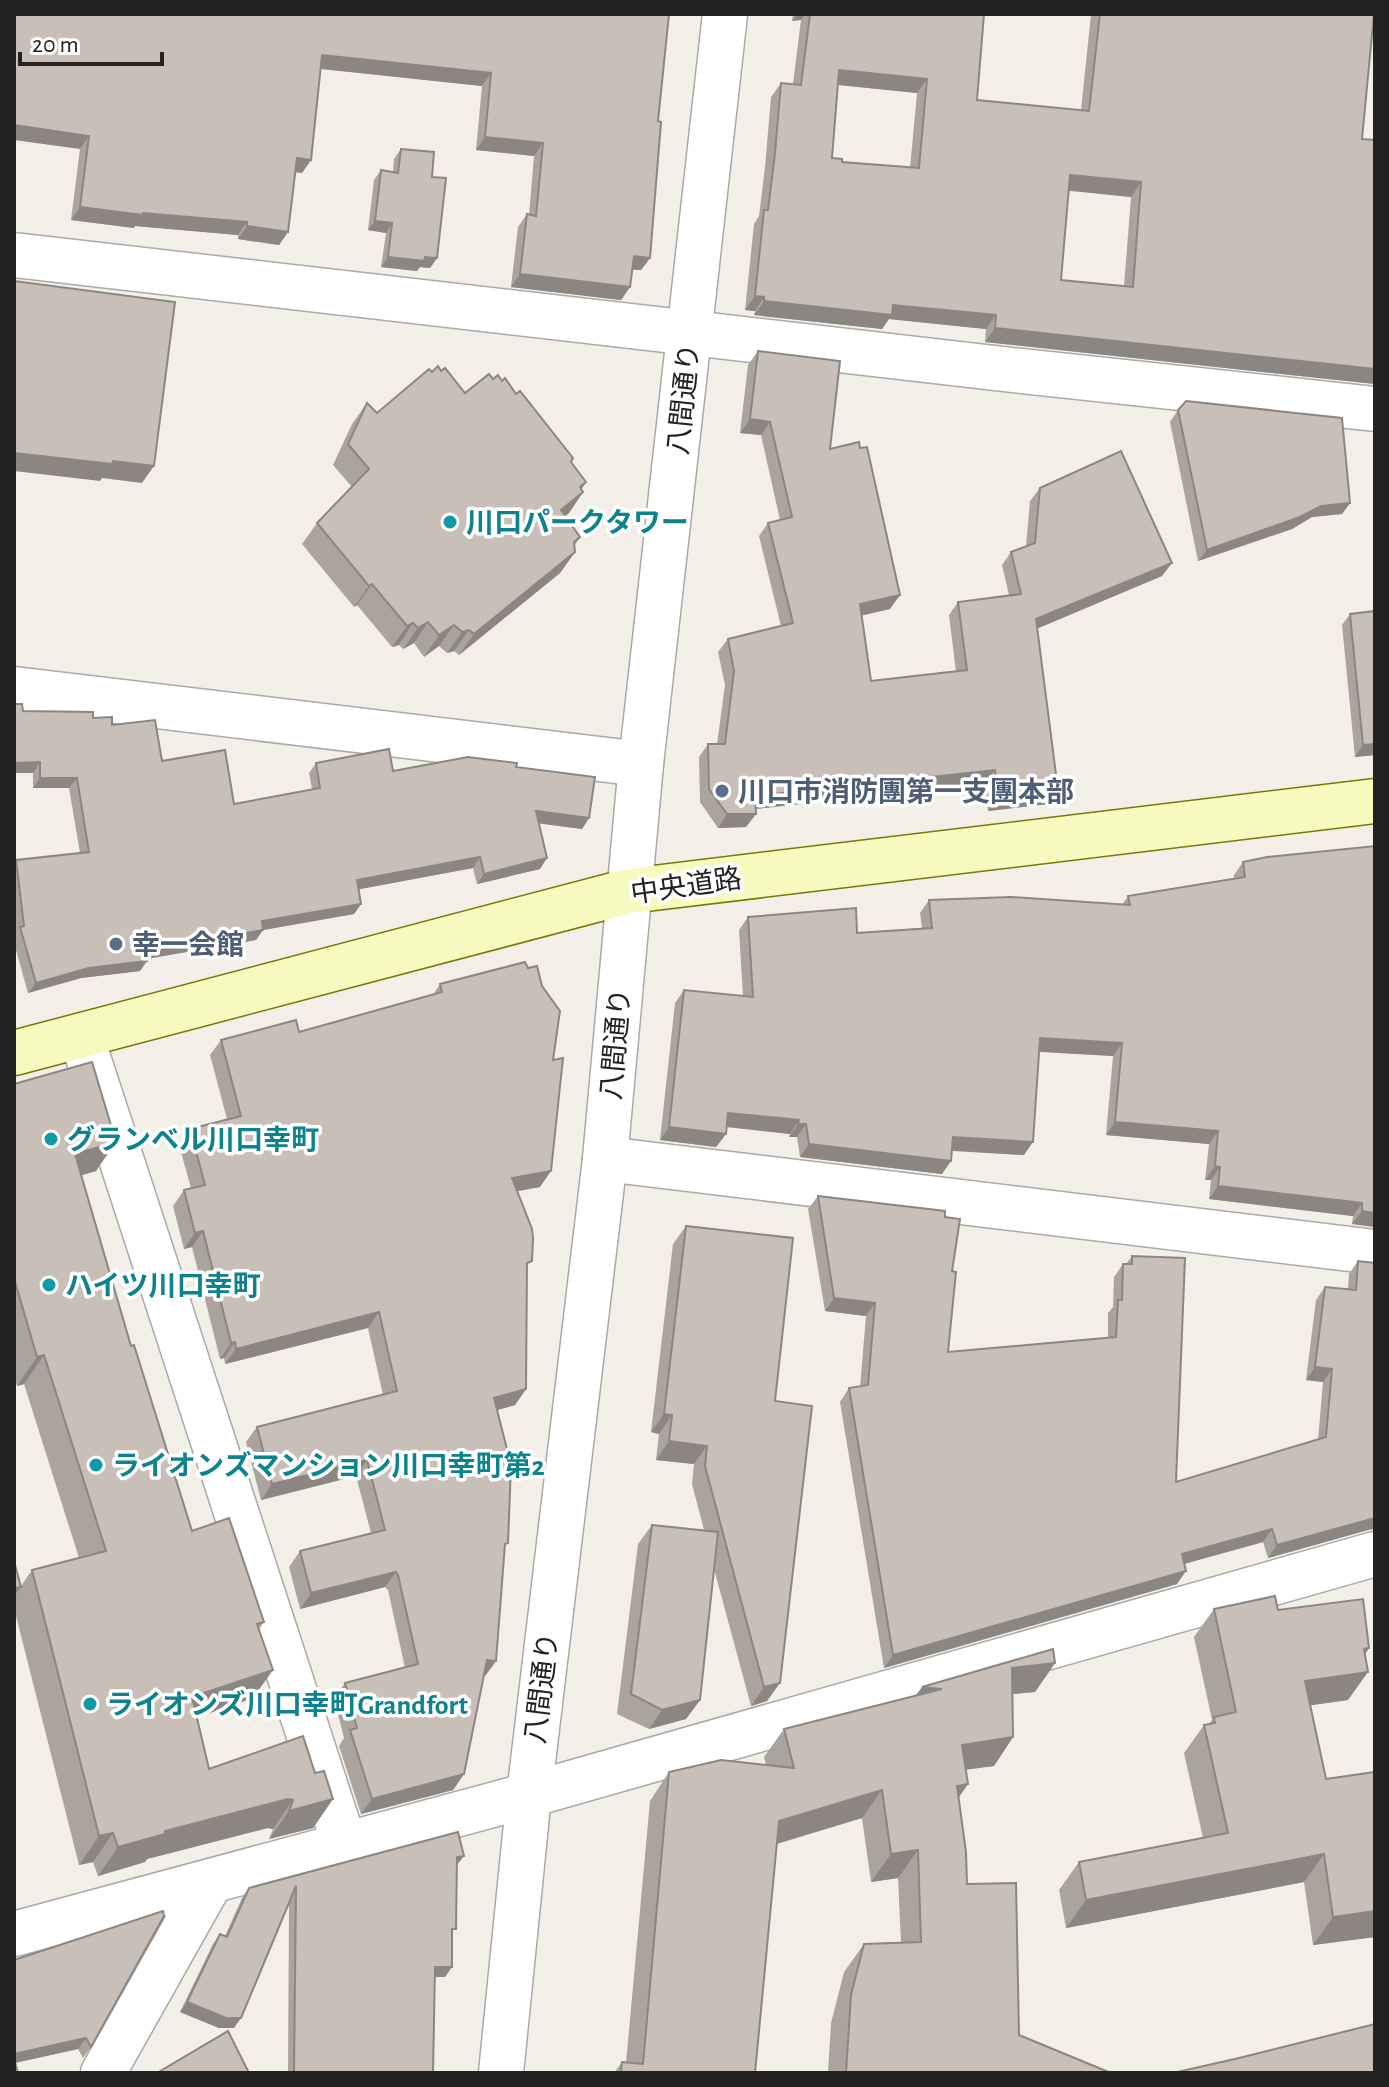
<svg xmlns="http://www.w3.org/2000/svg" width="1389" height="2087" font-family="'Alegreya Sans','Noto Sans JP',sans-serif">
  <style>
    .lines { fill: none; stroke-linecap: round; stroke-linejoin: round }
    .minor-casing { stroke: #a9a9a9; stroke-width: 47 }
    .tertiary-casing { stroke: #a9a9a9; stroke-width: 47 }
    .secondary-casing { stroke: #707d05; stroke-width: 47 }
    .minor { stroke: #fff; stroke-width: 44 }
    .tertiary { stroke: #fff; stroke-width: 44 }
    .secondary { stroke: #f7fabf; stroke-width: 44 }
    .wall { fill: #aba49e; fill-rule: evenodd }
    .shaded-wall { fill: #8b8681 }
    .building { fill: #c7bfb8; stroke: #8b8681; stroke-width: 2; fill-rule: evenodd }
    .culture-dot { fill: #0f9aa8; stroke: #fff; stroke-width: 3 }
    .service-dot { fill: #5c6f8a; stroke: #fff; stroke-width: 3 }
    .labels { text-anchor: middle; stroke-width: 7; stroke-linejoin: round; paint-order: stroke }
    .street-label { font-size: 28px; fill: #222; stroke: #fff }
    .culture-label { font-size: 28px; font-weight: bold; fill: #0d838f; stroke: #fff; text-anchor: start }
    .service-label { font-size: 28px; font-weight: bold; fill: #4e5e75; stroke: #fff; text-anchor: start }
  </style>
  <rect width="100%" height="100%" fill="#f2efe9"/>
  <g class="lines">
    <g class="minor-casing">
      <g id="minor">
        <polyline points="14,255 1012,370 1375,409"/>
        <polyline points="14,689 641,764"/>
        <polyline points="81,1036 345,1846"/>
        <polyline points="605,1159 1375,1252"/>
        <polyline points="14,1934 529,1795 1375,1554"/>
        <polyline points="103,2073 210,1883"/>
      </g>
    </g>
    <g class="tertiary-casing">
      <polyline id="tertiary" points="501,2073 529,1795 605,1159 641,764 725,14"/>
    </g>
    <g class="secondary-casing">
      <polyline id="secondary" points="14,1053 629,891 1375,801"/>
    </g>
    <use href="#minor" class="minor"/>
    <use href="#tertiary" class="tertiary"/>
    <use href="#secondary" class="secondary"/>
  </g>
  <g class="wall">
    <polygon points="14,14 669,14 658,121 650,258 641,270 632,270 630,287 621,300 511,287 518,227 527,214 529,215 534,156 476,150 482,86 321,69 311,160 302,173 295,172 288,232 279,245 238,239 238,235 135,226 134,228 71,220 80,149"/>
    <path d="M793,14H984L977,100L1081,110L1091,14H1374L1362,139L1375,140V384L985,342L986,329L889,319L882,329L754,315L755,311L745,310L754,224L759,216L765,167L771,97L781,83L793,84L801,20L792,21ZM838,85L917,93L910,168L842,162L832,158ZM1069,190L1131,197L1124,286L1061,280Z"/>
    <polygon points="401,149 432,177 437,258 430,268 420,267 417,271 381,267 386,233 368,230 374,180 381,170 393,172 394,159"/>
    <polygon points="758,351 830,449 890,609 862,615 871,681 956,672 949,615 958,602 1009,595 1002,565 1011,552 1026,546 1030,501 1040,488 1162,576 1037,628 1049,804 988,811 985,783 756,809 756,814 746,827 718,828 700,802 699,757 708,744 717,744 725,685 718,652 728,639 781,626 759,536 768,523 780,520 761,435 740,433 748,365"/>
    <polygon points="441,371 465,393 493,379 502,381 516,394 586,482 581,489 583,492 569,513 565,516 580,537 575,545 575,552 560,573 459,655 454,651 447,653 439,646 424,657 414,643 403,649 399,645 392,647 357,605 354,607 302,544 317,523 352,487 333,465 352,424 367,403 377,413 432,372"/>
    <polygon points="1178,410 1350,503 1342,514 1312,517 1292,529 1198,561 1170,422"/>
    <polygon points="1350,614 1375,755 1355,757 1342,625"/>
    <polygon points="23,711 93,718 112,725 162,761 234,804 312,789 309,773 316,763 393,771 516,767 589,818 582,829 538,823 540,869 477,884 473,868 359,889 361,904 354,914 263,930 256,940 147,959 147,961 140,971 81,978 28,993 14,943 14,935 16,932 14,913 14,863 16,860 80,853 69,788 33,788 33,773"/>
    <polygon points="1375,846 1375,1227 1352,1224 1353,1216 1209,1199 1211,1180 1205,1180 1209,1144 1106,1135 1113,1056 1039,1052 1024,1155 952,1151 942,1174 800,1157 797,1137 789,1137 790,1134 726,1127 726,1134 716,1147 660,1140 675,1003 684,990 743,996 739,930 748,917 857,933 922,928 920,913 929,900 1122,905 1128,896 1234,878 1234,875 1243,862"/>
    <polygon points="440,984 553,1060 540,1187 517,1191 527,1268 526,1389 515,1405 497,1410 504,1547 496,1661 485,1676 483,1676 464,1774 453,1790 361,1814 339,1746 344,1738 334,1698 345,1683 405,1668 388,1590 385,1587 300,1609 289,1567 300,1551 371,1533 356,1476 261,1500 246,1442 257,1427 383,1395 368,1328 225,1364 224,1358 220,1359 192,1247 184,1249 173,1206 184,1190 191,1188 179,1145 190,1129 227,1119 210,1055 221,1040 299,1032 433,995"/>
    <polygon points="14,1084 96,1171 81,1175 131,1346 192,1531 264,1622 259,1629 253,1698 197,1717 209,1769 315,1773 333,1799 313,1828 269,1839 273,1829 268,1828 147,1859 145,1862 98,1876 93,1862 79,1865 14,1608 14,1561 21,1586 32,1570 79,1558 24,1384 17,1386 14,1376"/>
    <polygon points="818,1196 945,1217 952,1271 948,1352 1108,1338 1108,1313 1113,1307 1114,1277 1123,1264 1126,1264 1132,1256 1176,1482 1318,1440 1323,1382 1306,1380 1316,1300 1325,1287 1348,1289 1349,1274 1358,1261 1368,1530 1268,1558 1263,1542 1184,1564 1177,1584 884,1668 840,1402 849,1388 860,1387 866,1316 825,1311 808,1209"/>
    <polygon points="686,1226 775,1401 767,1701 751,1706 714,1569 700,1700 686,1719 649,1729 617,1714 638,1544 652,1525 704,1530 692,1484 694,1464 656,1460 659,1434 651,1432 673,1244"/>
    <polygon points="1214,1609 1278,1610 1369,1648 1365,1654 1348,1700 1310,1705 1326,1779 1375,1772 1375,1937 1313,1945 1304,1882 1066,1928 1059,1890 1079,1862 1203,1838 1184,1753 1204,1725 1209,1724 1212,1720 1194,1637"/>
    <polygon points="1055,1663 1035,1692 1013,1694 1013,1737 994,1766 966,1769 968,1784 959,1797 967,1884 1019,2035 1111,2073 828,2073 831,2023 844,1972 864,1944 901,1942 898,1878 871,1882 862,1818 777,1844 755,2073 614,2073 622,2062 626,2063 650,1801 669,1772 766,1765 764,1757 784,1729"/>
    <polygon points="457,1866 452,1934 445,1977 434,1977 433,2073 288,2073 289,1903 234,2028 219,2028 180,2012 213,1944 220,1934 225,1936 242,1898 249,1888"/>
    <polygon points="163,1911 91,2047 83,2058 78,2049 15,2063 14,2073 14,1960"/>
  </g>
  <g class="shaded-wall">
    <polygon points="797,14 805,14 801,20 792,21"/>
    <polygon points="322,55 491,73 482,86 313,68"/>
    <polygon points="839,70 927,79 917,93 830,84"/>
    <polygon points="14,125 89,136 80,149 14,140"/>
    <polygon points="485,137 543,143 534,156 476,150"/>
    <polygon points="297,158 311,160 302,173 288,171"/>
    <polygon points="1070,175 1141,182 1131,197 1061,190"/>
    <polygon points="80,207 143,213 247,222 238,235 135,226 134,228 71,220"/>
    <polygon points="375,221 392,223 386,233 368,230"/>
    <polygon points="247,226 288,232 279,245 238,239"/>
    <polygon points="634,256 650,258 641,270 625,269"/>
    <polygon points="388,257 425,257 437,258 430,268 420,267 417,271 381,267"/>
    <polygon points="520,274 630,287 621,300 511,287"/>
    <polygon points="755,296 764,297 755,311 745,310"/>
    <polygon points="764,301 893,305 996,315 986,329 889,319 882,329 754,315"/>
    <polygon points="995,328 1375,369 1375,384 985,342"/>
    <polygon points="750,419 770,422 761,435 740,433"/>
    <polygon points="14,453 113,461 154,466 142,483 102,478 100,481 14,471"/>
    <polygon points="586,482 575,499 583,492 569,513 546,532 561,510 580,487"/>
    <polygon points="1350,503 1342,514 1312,517 1292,529 1198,561 1207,550 1321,506"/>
    <polygon points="575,552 560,573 459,655 474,634"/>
    <polygon points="1172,563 1162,576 1027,633 1036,619"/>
    <polygon points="372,584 357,605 354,607 369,586"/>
    <polygon points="900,595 890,609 851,618 860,604"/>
    <polygon points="428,622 414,643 403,649 418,628"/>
    <polygon points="413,623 399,645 392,647 407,626"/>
    <polygon points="454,625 439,646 424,657 439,635"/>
    <polygon points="469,630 454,651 447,653 462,632"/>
    <polygon points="1375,744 1375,755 1355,757 1363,745"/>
    <polygon points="40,762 33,773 14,773 14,763"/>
    <polygon points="995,770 985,783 746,810 755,796"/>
    <polygon points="40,778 77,778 69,788 33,788"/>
    <polygon points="1058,790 1049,804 988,811 998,797"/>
    <polygon points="536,811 589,818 582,829 528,822"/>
    <polygon points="727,814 756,814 746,827 718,828"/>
    <polygon points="480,857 473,868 350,891 357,880"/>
    <polygon points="547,858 540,869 477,884 484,874"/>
    <polygon points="361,904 354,914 263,930 256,940 139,960 146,950 262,921"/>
    <polygon points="147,961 140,971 81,978 28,993 36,983 89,968"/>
    <polygon points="1040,1038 1122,1043 1113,1056 1031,1051"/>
    <polygon points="728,1113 799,1120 790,1134 719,1126"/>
    <polygon points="1115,1122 1218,1131 1209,1144 1106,1135"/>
    <polygon points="798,1124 806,1124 797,1137 789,1137"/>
    <polygon points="669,1127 726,1134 716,1147 660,1140"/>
    <polygon points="953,1137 1033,1142 1024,1155 944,1150"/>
    <polygon points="116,1142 96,1171 55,1183 75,1154"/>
    <polygon points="809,1144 951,1161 942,1174 800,1157"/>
    <polygon points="1215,1166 1220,1167 1211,1180 1205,1180"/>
    <polygon points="551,1171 540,1187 502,1194 512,1178"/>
    <polygon points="1218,1186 1362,1203 1353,1216 1209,1199"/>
    <polygon points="1362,1211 1375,1213 1375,1227 1352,1224"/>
    <polygon points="203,1231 192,1247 184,1249 195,1233"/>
    <polygon points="834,1298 875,1303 866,1316 825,1311"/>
    <polygon points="379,1312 368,1328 225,1364 236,1349"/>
    <polygon points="235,1342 224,1358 220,1359 231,1343"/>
    <polygon points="44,1355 24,1384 17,1386 37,1357"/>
    <polygon points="1315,1367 1332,1369 1323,1382 1306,1380"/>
    <polygon points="526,1389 515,1405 483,1414 494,1398"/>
    <polygon points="664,1414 672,1415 659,1434 651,1432"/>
    <polygon points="669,1441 707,1446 694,1464 656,1460"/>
    <polygon points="367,1460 356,1476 261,1500 272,1484"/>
    <polygon points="1375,1518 1375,1529 1368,1530 1268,1558 1277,1545"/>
    <polygon points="1272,1529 1263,1542 1173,1567 1182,1554"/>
    <polygon points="1186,1571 1177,1584 884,1668 893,1655"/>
    <polygon points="396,1572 385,1587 300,1609 311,1593"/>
    <polygon points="21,1587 14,1596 14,1588"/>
    <polygon points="1369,1648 1351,1674 1368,1672 1348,1700 1285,1709 1305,1681 1364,1649"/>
    <polygon points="487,1660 496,1661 485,1676 476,1675"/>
    <polygon points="1055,1663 1035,1692 992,1696 1012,1668"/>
    <polygon points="273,1670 253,1698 172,1726 192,1697"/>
    <polygon points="780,1683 767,1701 751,1706 764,1687"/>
    <polygon points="922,1687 942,1689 902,1715"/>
    <polygon points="700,1700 686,1719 649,1729 662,1710"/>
    <polygon points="1013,1737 994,1766 942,1773 962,1745"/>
    <polygon points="464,1774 453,1790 361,1814 372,1799"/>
    <polygon points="968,1784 948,1812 957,1786"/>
    <polygon points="882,1790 862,1818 759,1849 779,1821"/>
    <polygon points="288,1799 293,1800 273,1829 268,1828 147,1859 145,1862 98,1876 118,1847 165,1831"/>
    <polygon points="333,1799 313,1828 269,1839 289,1811"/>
    <polygon points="113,1833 93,1862 79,1865 99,1836"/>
    <polygon points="918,1850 898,1878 871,1882 891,1854"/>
    <polygon points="1324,1854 1304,1882 1066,1928 1086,1900"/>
    <polygon points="464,1856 457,1865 457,1857"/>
    <polygon points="1375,1911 1375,1937 1313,1945 1333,1917"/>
    <polygon points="435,1967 452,1967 445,1977 428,1977"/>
    <polygon points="187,2002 241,2018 234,2028 219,2028 180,2012"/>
    <polygon points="86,2038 78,2049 14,2063 14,2054"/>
  </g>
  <g class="building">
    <polygon points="14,14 669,14 658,121 661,122 650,258 634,256 630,287 520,274 527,214 536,216 543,143 485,137 491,73 322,55 311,160 297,158 288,232 247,226 247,222 143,213 143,215 80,207 89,136 14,125"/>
    <path d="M810,14H984L977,100L1089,111L1100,14H1374L1362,139L1375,140V369L995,328L996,315L893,305L892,315L764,301V297L755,296L764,210H768L775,153L781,83L801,85ZM839,70L927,79L919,168L842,162V159L832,158ZM1070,175L1141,182L1133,287L1061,280Z"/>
    <polygon points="401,149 434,152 432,177 446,178 437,258 425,257 424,261 388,257 392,223 375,221 381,170 398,173"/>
    <polygon points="14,281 175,302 154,466 113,461 112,464 14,453"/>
    <polygon points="758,351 840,361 830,449 859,442 860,448 867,447 900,595 860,604 871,681 967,670 958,602 1021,594 1011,552 1035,543 1040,488 1121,451 1172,563 1036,619 1058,790 998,797 995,770 755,796 756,814 727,814 709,789 708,744 725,744 734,671 728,639 793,623 768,523 792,517 770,422 750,419"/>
    <polygon points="438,366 441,371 445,368 465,393 489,374 493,379 498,375 502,381 505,378 516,394 520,391 573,458 571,462 586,482 580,487 583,492 561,510 580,537 574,542 575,552 474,634 469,630 462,632 454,625 439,635 428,622 418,628 413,623 407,626 372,584 369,586 317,523 369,469 348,444 367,403 377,413 429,369 432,372"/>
    <polygon points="1186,401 1342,418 1350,503 1321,506 1300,517 1207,550 1178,410"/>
    <polygon points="1375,611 1375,744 1363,745 1350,614"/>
    <polygon points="14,704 22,704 23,711 93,712 93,718 112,717 112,725 155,720 162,761 225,750 234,804 320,788 316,763 389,749 393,771 468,757 517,763 516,767 595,777 589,818 536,811 547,858 484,874 480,857 357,880 361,904 262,921 263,930 146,950 147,961 89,968 36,983 20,927 24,926 16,860 89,852 77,778 40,778 40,762 14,763"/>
    <polygon points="1375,846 1375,1213 1362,1211 1362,1203 1218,1186 1220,1167 1215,1166 1218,1131 1115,1122 1122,1043 1040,1038 1033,1142 953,1137 951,1161 809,1144 806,1124 798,1124 799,1120 728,1113 726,1134 669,1127 684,990 753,997 748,917 856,908 857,933 932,928 929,900 1011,897 1130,905 1128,896 1245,877 1243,862 1267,857"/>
    <polygon points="525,962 528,968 537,966 542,986 560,1011 553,1060 563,1058 551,1171 512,1178 532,1229 533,1238 532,1261 527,1263 526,1389 494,1398 511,1465 508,1543 505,1544 496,1661 487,1660 464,1774 372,1799 350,1730 357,1728 345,1683 418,1664 398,1575 396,1572 311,1593 300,1551 385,1530 367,1460 272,1484 257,1427 397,1391 379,1312 236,1349 235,1342 231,1343 203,1231 195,1233 184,1190 205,1185 190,1129 241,1116 221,1040 296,1020 299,1032 442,992 440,984"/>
    <polygon points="92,1062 116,1142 75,1154 131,1346 134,1345 192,1531 229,1518 264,1622 257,1624 273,1670 192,1697 209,1769 303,1736 315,1773 324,1771 333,1799 289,1811 293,1800 288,1799 165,1831 165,1834 118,1847 113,1833 99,1836 32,1570 106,1551 44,1355 37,1357 14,1278 14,1084"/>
    <polygon points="818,1196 945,1211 945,1217 960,1219 952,1271 956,1272 948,1352 1116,1337 1118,1300 1122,1300 1123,1264 1132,1264 1132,1256 1185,1258 1176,1482 1326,1437 1332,1369 1315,1367 1325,1287 1356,1290 1358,1261 1375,1263 1375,1518 1277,1545 1272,1529 1182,1554 1186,1571 893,1655 849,1388 868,1385 875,1303 834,1298"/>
    <polygon points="686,1226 793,1238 775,1401 812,1406 780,1683 764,1687 705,1466 707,1446 669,1441 672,1415 664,1414"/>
    <polygon points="652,1525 718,1532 700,1700 662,1710 631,1694"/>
    <polygon points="14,1561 21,1587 14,1588"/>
    <polygon points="1275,1596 1278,1610 1363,1599 1369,1648 1364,1649 1368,1672 1305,1681 1326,1779 1375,1772 1375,1911 1333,1917 1324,1854 1086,1900 1079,1862 1228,1833 1204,1725 1215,1723 1214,1717 1236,1712 1214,1609"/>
    <polygon points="1053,1649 1055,1663 1012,1668 1013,1737 962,1745 968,1784 957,1786 966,1852 967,1884 1016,1883 1019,2035 1111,2073 846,2073 851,1995 864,1944 921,1942 918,1850 891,1854 882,1790 779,1821 755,2073 621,2073 622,2062 643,2064 669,1772 721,1760 794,1768 784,1729 942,1689 922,1687"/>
    <polygon points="458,1832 464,1856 457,1857 456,1929 452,1929 452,1967 435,1967 433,2073 294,2073 296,1886 241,2018 226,2018 187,2002 220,1934 227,1937 249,1888"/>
    <polygon points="163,1911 164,1916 91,2047 86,2038 14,2054 14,1960"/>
    <polygon points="1375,2024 1375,2073 1173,2073 1239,2058"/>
    <polygon points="228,2031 249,2073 157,2073"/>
    <polygon points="14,2058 18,2073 14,2073"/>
  </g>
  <g class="culture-dot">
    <circle cx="450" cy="522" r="8"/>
    <circle cx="51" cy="1139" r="8"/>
    <circle cx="49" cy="1285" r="8"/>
    <circle cx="96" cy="1465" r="8"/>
    <circle cx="90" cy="1704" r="8"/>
  </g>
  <g class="service-dot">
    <circle cx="722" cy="791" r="8"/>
    <circle cx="116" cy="944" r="8"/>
  </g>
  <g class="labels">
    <g class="street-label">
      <text transform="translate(683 399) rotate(-84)" y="10">八間通り</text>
      <text transform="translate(686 885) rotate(-8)" y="10">中央道路</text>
      <text transform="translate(615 1044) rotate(-85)" y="10">八間通り</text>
      <text transform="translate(541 1688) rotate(-83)" y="10">八間通り</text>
    </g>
    <g class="culture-label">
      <text x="466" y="532">川口パークタワー</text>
      <text x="67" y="1149">グランベル川口幸町</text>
      <text x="65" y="1295">ハイツ川口幸町</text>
      <text x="112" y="1475">ライオンズマンション川口幸町第2</text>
      <text x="106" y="1714">ライオンズ川口幸町Grandfort</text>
    </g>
    <g class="service-label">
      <text x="738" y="801">川口市消防團第一支團本部</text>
      <text x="132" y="954">幸一会館</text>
    </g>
  </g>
  <rect width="1389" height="2087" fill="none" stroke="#222222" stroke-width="32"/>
  <path d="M20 52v12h142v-12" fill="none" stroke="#222222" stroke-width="4"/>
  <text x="32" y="52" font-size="24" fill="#222222" stroke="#ffffff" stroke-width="6" paint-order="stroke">20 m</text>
</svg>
